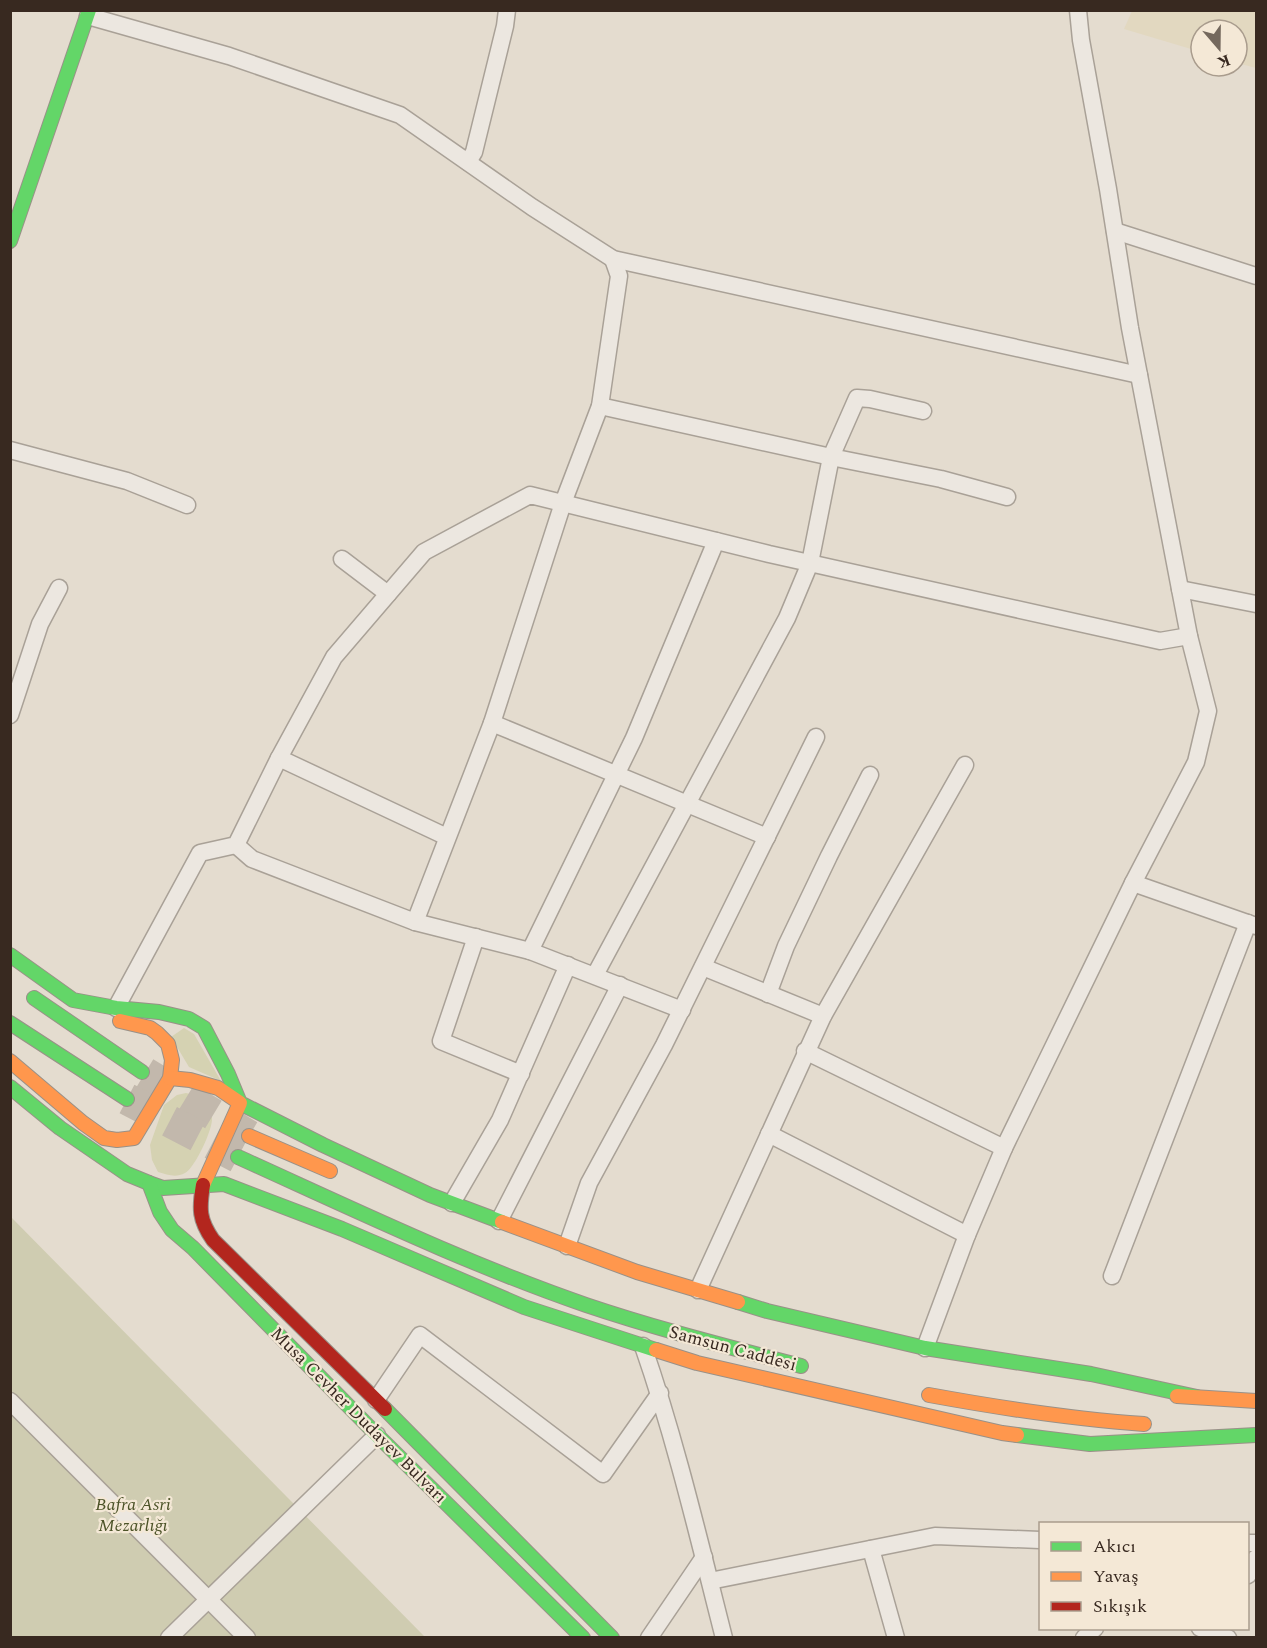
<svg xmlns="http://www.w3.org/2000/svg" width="1267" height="1648" font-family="Spectral,serif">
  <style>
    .farmland { fill: #e2d8c0 }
    .green { fill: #d5d2b2 }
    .cemetery { fill: #cfccb1 }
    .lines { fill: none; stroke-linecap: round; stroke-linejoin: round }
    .highway-tunnel { stroke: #c2b8ac; stroke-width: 32; stroke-dasharray: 32 16; stroke-linecap: butt }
    .street-casing { stroke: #a9a197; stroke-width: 19 }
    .fast-casing { stroke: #999188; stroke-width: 16 }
    .slow-casing { stroke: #999188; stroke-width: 16 }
    .jam-casing { stroke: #999188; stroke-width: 16 }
    .street { stroke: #ece7e0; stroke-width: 16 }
    .fast { stroke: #63d668; stroke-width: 14 }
    .slow { stroke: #ff974d; stroke-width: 14 }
    .jam { stroke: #b3261e; stroke-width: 14 }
    .labels { text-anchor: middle; stroke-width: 4.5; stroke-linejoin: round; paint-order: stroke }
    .street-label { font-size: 18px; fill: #382920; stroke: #f4e8d6 }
    .park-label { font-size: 18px; font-style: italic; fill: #4c5328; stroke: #f4e8d6 }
  </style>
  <rect width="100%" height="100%" fill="#e4dccf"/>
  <polygon class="farmland" points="1132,11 1256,11 1256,68 1237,63 1237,30 1201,30 1201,52 1124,29"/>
  <g class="green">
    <polygon points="184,1028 194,1034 221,1081 189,1067 171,1037"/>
    <path d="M186,1093L203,1097C208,1104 212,1109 212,1118C213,1129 195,1168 185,1173C176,1178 168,1175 158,1172L152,1160L150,1145L164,1105L177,1095Z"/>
  </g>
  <polygon class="cemetery" points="10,1216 425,1637 11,1637"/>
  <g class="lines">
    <g class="highway-tunnel">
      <polyline points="145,1073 249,1136"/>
      <polyline points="127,1099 238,1157"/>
    </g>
    <g class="street-casing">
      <g id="street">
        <polyline points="88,16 229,56 400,115 532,207 613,259 1139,375"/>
        <polyline points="468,162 474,152 505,26 507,10"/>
        <polyline points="1115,231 1256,276"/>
        <polyline points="600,406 831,457 941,479 1007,497"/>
        <polyline points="10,450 127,481 187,505"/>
        <polyline points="342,559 388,594"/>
        <polyline points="1180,589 1256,604"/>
        <polyline points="10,715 40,624 59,588"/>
        <polyline points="492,723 767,837"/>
        <polyline points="279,758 447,837"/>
        <polyline points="236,845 252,859 415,922 530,951 682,1010"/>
        <polyline points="1133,883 1256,926"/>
        <polyline points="415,922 492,723 563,503 600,406 619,276 613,259"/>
        <polyline points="476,937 441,1041 521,1074"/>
        <polyline points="530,951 634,738 716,541"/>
        <polyline points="703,967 823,1016"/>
        <polyline points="595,975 787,618 810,563 831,457 857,398 870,399 923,411"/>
        <polyline points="768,994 786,946 829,856 870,775"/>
        <polyline points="116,1008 200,853 236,845 279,758 334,657 424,552 530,495 769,554 1160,641 1189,636"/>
        <polyline points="805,1051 1004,1148"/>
        <polyline points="769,1134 967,1235"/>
        <polyline points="452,1203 500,1120 568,965"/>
        <polyline points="499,1221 620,985"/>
        <polyline points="567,1246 589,1183 664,1045 816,737"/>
        <polyline points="1112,1276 1248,923"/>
        <polyline points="698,1290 823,1016 965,765"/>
        <path d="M643,1346C676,1441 699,1540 724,1638"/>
        <polyline points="925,1348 967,1235 1004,1148 1133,883 1196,762 1208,711 1189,636 1130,328 1108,189 1081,40 1078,10"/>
        <polyline points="376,1400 420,1335 603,1474 660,1393"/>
        <polyline points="10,1401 247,1638"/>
        <polyline points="1248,1543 1256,1543"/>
        <polyline points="871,1549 896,1638"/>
        <polyline points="1248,1575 1256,1558"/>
        <polyline points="710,1581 935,1536 1040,1540"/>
        <polyline points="1200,1628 1228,1638"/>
        <polyline points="169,1638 377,1435"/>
        <polyline points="649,1638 704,1557"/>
        <polyline points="1084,1638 1095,1628"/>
      </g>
    </g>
    <g class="fast-casing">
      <g id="fast">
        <polyline points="10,241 89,10"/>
        <polyline points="10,955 73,1000 116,1008 159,1012 189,1019 204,1028 228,1074 240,1103 323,1145 430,1195 502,1222"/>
        <polyline points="34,998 142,1072"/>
        <polyline points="10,1023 127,1099"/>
        <polyline points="10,1087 60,1128 127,1174 149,1183 163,1188 224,1184 342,1229 524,1307 656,1350"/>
        <path d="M238,1157C353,1209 467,1264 586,1305C657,1329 729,1347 801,1366"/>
        <polyline points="149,1183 160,1212 172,1230 193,1248 377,1435 583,1638"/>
        <polyline points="738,1302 767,1311 925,1348 1091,1374 1197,1397"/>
        <polyline points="385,1409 612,1638"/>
        <polyline points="1017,1435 1090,1444 1256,1435"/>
      </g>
    </g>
    <g class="slow-casing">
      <g id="slow">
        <polyline points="10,1061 83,1123 104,1138 117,1140 134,1138 170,1078 172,1060 168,1044 157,1033 150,1028 120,1021"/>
        <polyline points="170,1078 190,1080 218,1088 240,1103 203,1185"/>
        <polyline points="249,1136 330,1171"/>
        <polyline points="502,1222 637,1272 738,1302"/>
        <polyline points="656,1350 697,1363 1002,1433 1017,1435"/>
        <path d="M929,1395C1000,1408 1072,1419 1144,1424"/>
        <polyline points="1177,1396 1256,1401"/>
      </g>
    </g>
    <g class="jam-casing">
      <path id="jam" d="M203,1185C199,1209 199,1220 213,1240L385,1409"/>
    </g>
    <use href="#street" class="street"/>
    <use href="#fast" class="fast"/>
    <use href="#slow" class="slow"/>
    <use href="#jam" class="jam"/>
  </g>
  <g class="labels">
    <g class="street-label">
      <text transform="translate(733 1348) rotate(15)" y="6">Samsun Caddesi</text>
      <text transform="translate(359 1415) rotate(45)" y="6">Musa Cevher Dudayev Bulvarı</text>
    </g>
    <g class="park-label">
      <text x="133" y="1510">Bafra Asri<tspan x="133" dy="21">Mezarlığı</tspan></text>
    </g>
  </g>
  <rect width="1267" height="1648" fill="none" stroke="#382920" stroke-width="24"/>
  <rect x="1039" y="1522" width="210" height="108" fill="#f4e8d6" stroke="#a99c8d" stroke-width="1.5"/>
  <rect x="1051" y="1542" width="30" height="9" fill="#63d668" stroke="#a99c8d" stroke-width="1.5"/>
  <text x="1093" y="1552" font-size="18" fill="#382920">Akıcı</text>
  <rect x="1051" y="1572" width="30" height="9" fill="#ff974d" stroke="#a99c8d" stroke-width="1.5"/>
  <text x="1093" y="1582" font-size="18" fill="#382920">Yavaş</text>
  <rect x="1051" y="1602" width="30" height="9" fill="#b3261e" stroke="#a99c8d" stroke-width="1.5"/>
  <text x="1093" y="1612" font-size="18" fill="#382920">Sıkışık</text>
  <g transform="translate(1219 48) rotate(160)"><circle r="28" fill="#f4e8d6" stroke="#a99c8d" stroke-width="1.5"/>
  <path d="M0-4.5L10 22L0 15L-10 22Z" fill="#74685d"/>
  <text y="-9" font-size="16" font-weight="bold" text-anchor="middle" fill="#382920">K</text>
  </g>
</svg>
